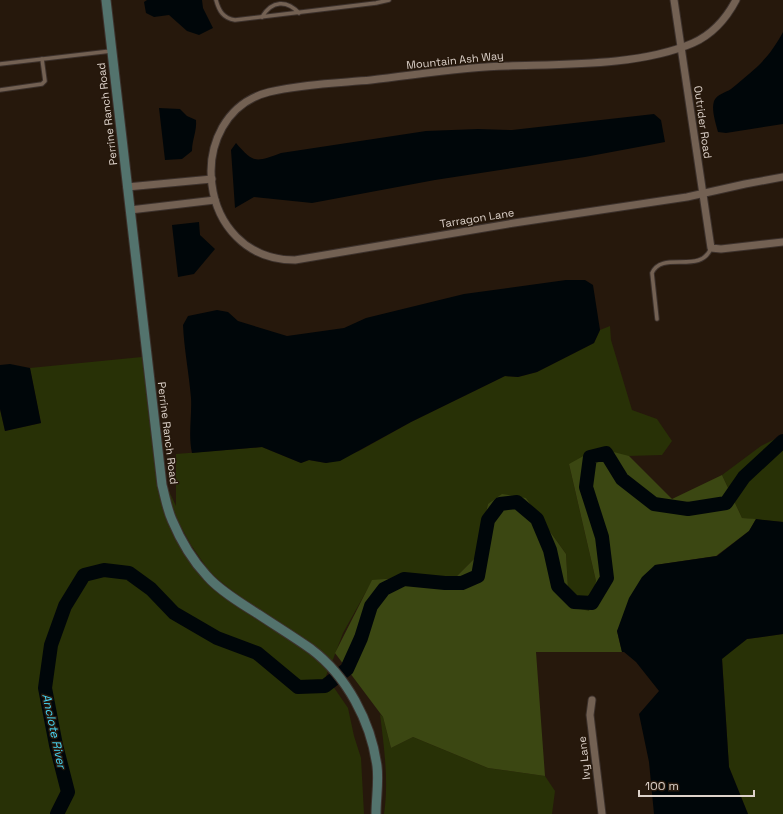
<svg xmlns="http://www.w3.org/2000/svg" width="783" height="814" font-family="'Space Grotesk',sans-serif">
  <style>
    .green { fill: #283106 }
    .forest { fill: #3b4712 }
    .water { fill: #000609 }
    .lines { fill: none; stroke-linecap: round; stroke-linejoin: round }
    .river { stroke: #000609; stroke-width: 14 }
    .lane-casing { stroke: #3c312c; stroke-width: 5.5 }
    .street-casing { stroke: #3c312c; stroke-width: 9 }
    .secondary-casing { stroke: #3c312c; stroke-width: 11 }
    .lane { stroke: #736153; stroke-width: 3.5 }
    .street { stroke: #736153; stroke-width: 7 }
    .secondary { stroke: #53736d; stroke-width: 9 }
    .labels { text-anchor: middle; stroke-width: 3; stroke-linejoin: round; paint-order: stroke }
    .street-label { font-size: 11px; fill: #ddd2ca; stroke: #26180c }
    .water-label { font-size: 12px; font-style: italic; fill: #46d5f4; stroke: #26180c }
  </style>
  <rect width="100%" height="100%" fill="#26180c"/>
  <g class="green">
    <polygon points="610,326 611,340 632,410 657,419 672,441 662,455 627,456 569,464 599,594 589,612 569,606 566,554 526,498 488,504 475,558 457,576 392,578 372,581 343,633 332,662 244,600 211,574 191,545 176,518 167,487 176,506 176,454 262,447 301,463 309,460 326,463 359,451 411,422 505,376 518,377 537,372 594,343 600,330"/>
    <polygon points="142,357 157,485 167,521 183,550 203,579 238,607 309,653 328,671 326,676 348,708 354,736 361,758 364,814 0,814 0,409 5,431 41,423 30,368"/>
    <polygon points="783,435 783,522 742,518 722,475 761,446"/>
    <polygon points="783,634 783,814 748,814 729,767 722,658 747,639"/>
    <path d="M380,714L383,717L391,748L413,737L488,768L545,776L555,791L552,814H384C389,781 384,747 380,714Z"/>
  </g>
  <polygon class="forest" points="598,448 629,456 672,499 722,475 742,518 756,519 749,531 716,556 655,565 617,631 622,652 536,652 545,776 488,768 413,737 391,748 383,717 335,653 372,580 397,578 457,576 475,558 488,504 502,494 526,498 566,554 569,606 589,611 596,581 569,464"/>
  <g class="water">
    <polygon points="147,0 202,0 203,8 213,28 199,35 187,31 169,15 154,17 146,13 144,2"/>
    <path d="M783,32V124L726,133L718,132C716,124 711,110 714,101C717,94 725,93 731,89C755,69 768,60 783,32Z"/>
    <path d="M159,108L180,109L187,116L196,120C197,131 192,140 192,151L182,159L165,160Z"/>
    <path d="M654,114L661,120L665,142L585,157L435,180L312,203L254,197L235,208L231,150L236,143C254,164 256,162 281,153L426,131L478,129L512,130Z"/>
    <polygon points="199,222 200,235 215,249 194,274 178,277 172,225"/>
    <path d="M566,280H585L593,285L600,330L594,343L537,372L518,377L505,376L411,422L340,461L326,463L309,460L301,463L262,447L192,453C188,435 192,416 191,398C189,373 184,349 183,325L188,316L217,310L228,312L238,321L287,336L344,328L366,318L464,294Z"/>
    <polygon points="10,364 30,368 41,423 5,431 0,409 0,365"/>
    <polygon points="756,519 783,522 783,634 747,639 722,659 729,767 748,814 654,814 649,762 639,714 659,691 636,662 624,652 622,652 617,631 629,598 642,577 655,565 717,556 749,531"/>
  </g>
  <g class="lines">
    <polyline class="river" points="57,814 68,792 56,745 45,688 51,645 65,606 84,575 104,570 129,573 151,589 174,613 217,638 257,653 298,687 325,686 347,669 361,638 371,606 384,589 404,579 445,583 462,583 478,576 488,520 500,504 517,502 537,519 550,550 558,586 574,602 592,603 607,578 602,537 586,487 590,457 606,453 622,479 654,504 688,509 726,503 744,477 783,441"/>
    <g class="lane-casing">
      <g id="lane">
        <path d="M216,0C219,11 223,18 235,20L376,3L389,0"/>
        <path d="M262,17C272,0 287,0 299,13"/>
        <polyline points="0,64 111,51"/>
        <polyline points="0,90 42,84 45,81 42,59"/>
        <path d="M657,319L652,273C662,250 701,275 711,248"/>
      </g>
    </g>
    <g class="street-casing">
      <g id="street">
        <polyline points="674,0 711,248 721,249 783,242"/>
        <path d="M736,0C726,19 713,34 693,43C640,66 564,64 507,66C462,67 416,75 371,80C338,83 302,84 269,92C182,114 195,260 295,260L514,223L687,197L745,184L783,177"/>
        <polyline points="127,187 212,179"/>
        <polyline points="130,210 215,200"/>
        <polyline points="592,700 590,715 602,814"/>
      </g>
    </g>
    <g class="secondary-casing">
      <path id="secondary" d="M106,0L162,485C165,496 167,509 172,520C180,539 193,561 207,576C219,590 242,604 258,614C276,626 294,637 311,649C347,676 371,722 377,766C379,782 376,798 376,814"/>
    </g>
    <use href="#lane" class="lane"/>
    <use href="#street" class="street"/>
    <use href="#secondary" class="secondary"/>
  </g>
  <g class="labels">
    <g class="street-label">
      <text transform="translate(455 60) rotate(-6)" y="4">Mountain Ash Way</text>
      <text transform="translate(107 114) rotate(-97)" y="4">Perrine Ranch Road</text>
      <text transform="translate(703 122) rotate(82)" y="4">Outrider Road</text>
      <text transform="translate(477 218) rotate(-9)" y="4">Tarragon Lane</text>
      <text transform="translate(168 433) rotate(83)" y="4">Perrine Ranch Road</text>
      <text transform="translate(584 758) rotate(-96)" y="4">Ivy Lane</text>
    </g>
    <g class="water-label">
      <text transform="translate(54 731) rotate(78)" y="4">Anclote River</text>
    </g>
  </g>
  <path d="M639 790v6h115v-6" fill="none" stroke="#ddd2ca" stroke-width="2"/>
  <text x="645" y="790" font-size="12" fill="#ddd2ca" stroke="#26180c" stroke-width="3" paint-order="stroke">100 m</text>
</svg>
